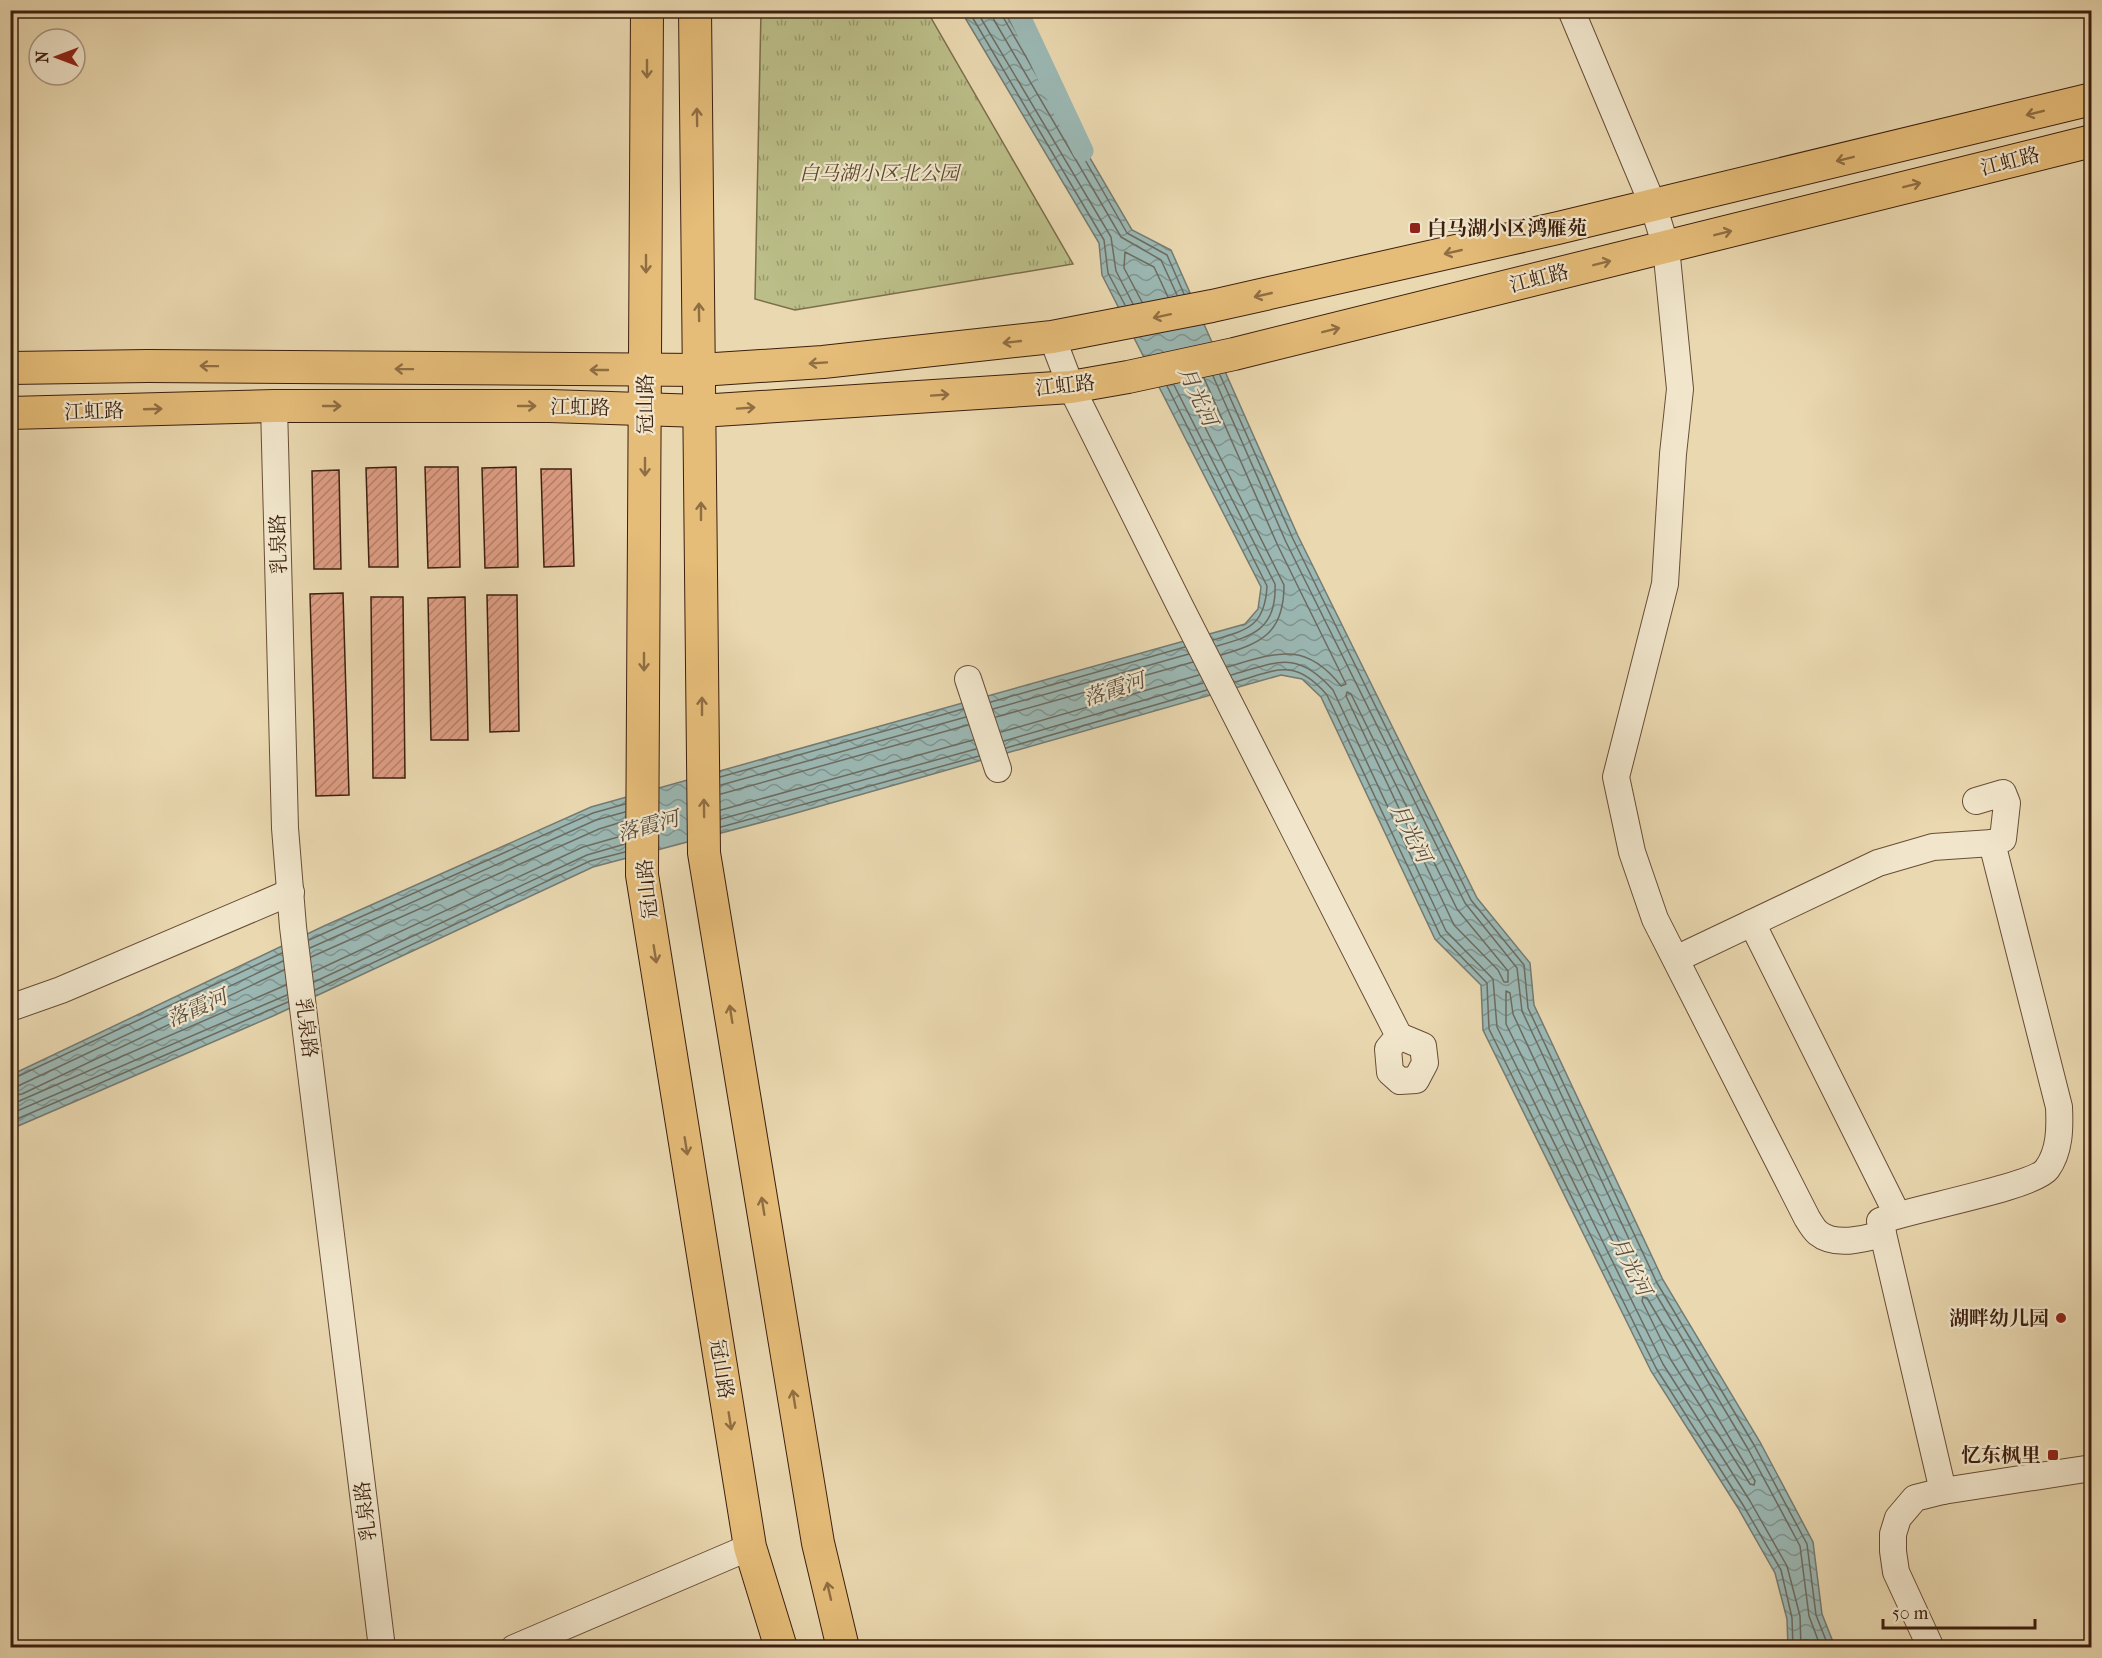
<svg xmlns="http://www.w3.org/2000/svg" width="2102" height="1658" font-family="'IM FELL French Canon','Noto Serif SC',serif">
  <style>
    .park { fill: url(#park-tufts); stroke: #7c6e4b; stroke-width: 1.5 }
    .water { fill: url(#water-waves); stroke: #757b72; stroke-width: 1.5 }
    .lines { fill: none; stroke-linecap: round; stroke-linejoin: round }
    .shore { stroke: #6c6c61; stroke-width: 1.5 }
    .canal { stroke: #9bb8b4; stroke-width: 21 }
    .building { fill: url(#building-hatch); stroke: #3c1f0e; stroke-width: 1.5 }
    .minor-casing { stroke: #684d36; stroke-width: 28 }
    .major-casing { stroke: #3c1f0e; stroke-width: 34 }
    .minor { stroke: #f1e6cc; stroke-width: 26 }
    .major { stroke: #e5bc78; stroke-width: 32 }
    .oneway { stroke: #906e43 }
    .poi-dot { fill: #8f2418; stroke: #f1e6cc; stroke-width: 2 }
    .labels { text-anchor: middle; stroke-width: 4.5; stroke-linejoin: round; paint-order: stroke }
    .street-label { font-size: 20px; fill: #3c1f0e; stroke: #f1e6cc }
    .park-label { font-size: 20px; font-style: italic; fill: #5c472c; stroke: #f1e6cc }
    .poi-label { font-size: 20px; font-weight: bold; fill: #3c1f0e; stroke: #f1e6cc; text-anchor: end }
    .water-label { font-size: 21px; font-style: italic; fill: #584d40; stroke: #f1e6cc }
  </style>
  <defs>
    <pattern id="park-tufts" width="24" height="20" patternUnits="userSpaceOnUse" patternTransform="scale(1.5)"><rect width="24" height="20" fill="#bbbe88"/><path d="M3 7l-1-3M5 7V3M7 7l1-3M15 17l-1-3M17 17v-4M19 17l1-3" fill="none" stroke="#999a6e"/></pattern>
    <pattern id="water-waves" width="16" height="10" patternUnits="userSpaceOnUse" patternTransform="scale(1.5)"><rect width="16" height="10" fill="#9bb8b4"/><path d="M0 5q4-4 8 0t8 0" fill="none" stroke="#809591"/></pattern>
    <pattern id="building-hatch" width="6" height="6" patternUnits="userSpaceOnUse" patternTransform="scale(1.5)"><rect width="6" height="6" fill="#df9e85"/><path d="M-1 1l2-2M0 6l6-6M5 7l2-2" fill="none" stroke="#b6806b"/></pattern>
  </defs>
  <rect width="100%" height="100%" fill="#ead8b0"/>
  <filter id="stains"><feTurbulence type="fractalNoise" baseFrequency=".00333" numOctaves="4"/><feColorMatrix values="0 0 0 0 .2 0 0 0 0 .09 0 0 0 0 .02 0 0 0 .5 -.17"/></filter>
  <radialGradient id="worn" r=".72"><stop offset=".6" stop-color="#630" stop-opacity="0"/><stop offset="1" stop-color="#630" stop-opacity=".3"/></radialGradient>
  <polygon class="park" points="761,11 927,11 1073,264 795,310 755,299"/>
  <polygon class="water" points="961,11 1004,11 1132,230 1171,250 1298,536 1477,898 1530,963 1534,1005 1663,1280 1760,1442 1813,1542 1822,1614 1835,1647 1788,1647 1787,1619 1775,1573 1738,1508 1651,1371 1483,1030 1481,985 1435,939 1321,697 1302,679 1281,675 789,815 593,867 273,1016 11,1129 11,1075 324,926 591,807 1245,624 1258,609 1261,587 1102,275 1099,243"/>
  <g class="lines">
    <g class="shore">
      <polyline points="968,10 1104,240 1108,273 1125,305"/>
      <polyline points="976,10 1111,237 1116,271 1133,304"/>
      <polyline points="992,10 994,20 1121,237 1161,260 1177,295"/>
      <polyline points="999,10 1127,233 1167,255 1184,294"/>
      <polyline points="1142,302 1124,268 1125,252 1154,267 1168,297"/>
      <polyline points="1220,375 1293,539 1471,900 1524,965 1528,1008 1657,1283 1754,1445 1807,1544 1816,1615 1829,1648"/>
      <polyline points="1213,376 1286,542 1465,903 1517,968 1522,1011 1651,1286 1748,1449 1800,1546 1809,1616 1821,1648"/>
      <path d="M1204,378L1278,546L1346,684L1341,686C1305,640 1276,653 1227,667"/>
      <path d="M1183,383L1284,585C1284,633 1262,643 1221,655"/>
      <path d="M1174,385L1275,584C1277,629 1253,636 1217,646"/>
      <path d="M1167,386L1267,586C1265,626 1248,630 1213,640"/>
      <path d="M1231,675C1277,662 1297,649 1333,690L1446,931L1493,979L1497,1027L1663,1364L1750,1501L1787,1566L1800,1616L1801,1648"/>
      <path d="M1235,682C1277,670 1294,657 1327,695L1440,935L1487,983L1489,1029L1656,1368L1743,1505L1781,1570L1792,1618L1793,1648"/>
      <polygon points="1347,692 1351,694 1457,909 1508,971 1508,982 1504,982 1498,970 1454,925 1346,696"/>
      <polyline points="991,702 1185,647"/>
      <polyline points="993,709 1189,654"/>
      <polyline points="996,717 1193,662"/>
      <polyline points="1001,732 1199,675"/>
      <polyline points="1004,741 1203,683"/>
      <polyline points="1006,748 1207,690"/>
      <polyline points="720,777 963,709"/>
      <polyline points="721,785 966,717"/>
      <polyline points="721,794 968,725"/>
      <polyline points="721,810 973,740"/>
      <polyline points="721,819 976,749"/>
      <polyline points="721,827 979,756"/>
      <polyline points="309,940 593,813 625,804"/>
      <polyline points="310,948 596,820 625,812"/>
      <polyline points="311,957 599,829 625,821"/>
      <polyline points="313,972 583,847 625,835"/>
      <polyline points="314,982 587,855 625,844"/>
      <polyline points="315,990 590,861 625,852"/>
      <polygon points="1506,991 1510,993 1513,1014 1623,1250 1622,1254 1618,1252 1506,1024"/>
      <polyline points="10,1080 282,953"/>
      <polyline points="10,1087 18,1086 283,961"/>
      <polyline points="10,1096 22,1094 284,970"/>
      <polyline points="10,1105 286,985"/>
      <polyline points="10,1114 287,995"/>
      <polyline points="10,1122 288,1002"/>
      <polygon points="1643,1297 1647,1298 1755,1481 1754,1485 1750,1484 1671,1360 1642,1301"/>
    </g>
    <polyline class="canal" points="1017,10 1083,151"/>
  </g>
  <g class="building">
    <polygon points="396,467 398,567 369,567 366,468"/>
    <polygon points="425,467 458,467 460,567 428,568"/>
    <polygon points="516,467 518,567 485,568 482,468"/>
    <polygon points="541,469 571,469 574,566 544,567"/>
    <polygon points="339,470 341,569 314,569 312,471"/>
    <polygon points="343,593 349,795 316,796 310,594"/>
    <polygon points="487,595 517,595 519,731 490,732"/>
    <polygon points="371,597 403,597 405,778 373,778"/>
    <polygon points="465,597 468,740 431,740 428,598"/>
  </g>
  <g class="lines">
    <g class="minor-casing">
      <g id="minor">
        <path d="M1571,10L1653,205L1666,247L1680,389L1673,454L1665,584L1616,777L1632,852L1655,919L1807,1218C1810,1223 1814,1230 1818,1233C1835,1247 1864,1239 1883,1234"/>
        <polyline points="1052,337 1071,387 1181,608 1399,1036 1388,1049 1390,1072 1400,1081 1416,1080 1425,1063 1423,1046 1399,1036"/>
        <polyline points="274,406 285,828 293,927 382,1648"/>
        <polyline points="968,679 998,769"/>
        <polyline points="1752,923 1897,1214"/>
        <polyline points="1676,959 1878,863 1933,847 1992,843"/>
        <polyline points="10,1008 61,990 291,892"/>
        <path d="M1943,1491L1880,1221C1910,1209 2034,1187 2047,1169C2060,1151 2060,1128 2059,1107L1992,843L2003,839L2007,803L2003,793L1976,801"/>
        <polyline points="514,1648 750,1547"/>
        <polyline points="1931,1648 1896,1572 1893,1551 1893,1534 1898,1518 1915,1498 1943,1491 2092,1468"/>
      </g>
    </g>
    <g class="major-casing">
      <g id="major">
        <polyline points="647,10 642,875 750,1547 781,1648"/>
        <polyline points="695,10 704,853 818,1543 843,1648"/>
        <polyline points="10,368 148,366 700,370 823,362 1052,337 1212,306 1558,228 2092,99"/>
        <polyline points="10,413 274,406 550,406 700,411 1071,387 1128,377 1234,354 2092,141"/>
      </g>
    </g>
    <use href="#minor" class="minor"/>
    <use href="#major" class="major"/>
  </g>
  <defs><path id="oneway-shaft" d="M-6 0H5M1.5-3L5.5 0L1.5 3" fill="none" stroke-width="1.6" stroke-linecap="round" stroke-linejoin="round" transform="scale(1.5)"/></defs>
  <g class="oneway">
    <use href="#oneway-shaft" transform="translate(647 69) rotate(90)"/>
    <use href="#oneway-shaft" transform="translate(2035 113) rotate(166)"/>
    <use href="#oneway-shaft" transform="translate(697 117) rotate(-91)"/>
    <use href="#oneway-shaft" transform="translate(1845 159) rotate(166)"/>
    <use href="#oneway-shaft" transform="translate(1912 185) rotate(-14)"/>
    <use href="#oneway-shaft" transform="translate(1723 233) rotate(-14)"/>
    <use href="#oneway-shaft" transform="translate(1453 252) rotate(167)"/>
    <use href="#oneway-shaft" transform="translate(1602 263) rotate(-14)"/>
    <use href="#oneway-shaft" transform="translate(646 264) rotate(90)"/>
    <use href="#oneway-shaft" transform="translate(1263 295) rotate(167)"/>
    <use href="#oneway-shaft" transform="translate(699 312) rotate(-91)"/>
    <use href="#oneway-shaft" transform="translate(1162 316) rotate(168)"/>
    <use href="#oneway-shaft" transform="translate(1331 330) rotate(-14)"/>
    <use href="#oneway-shaft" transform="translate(1012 342) rotate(174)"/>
    <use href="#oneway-shaft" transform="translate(818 363) rotate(176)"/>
    <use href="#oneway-shaft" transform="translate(209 366) rotate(-179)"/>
    <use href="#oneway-shaft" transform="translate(404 369) rotate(-179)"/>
    <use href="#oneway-shaft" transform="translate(599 370) rotate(180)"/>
    <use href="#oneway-shaft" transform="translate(940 395) rotate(-4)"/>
    <use href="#oneway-shaft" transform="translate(332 406)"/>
    <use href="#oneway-shaft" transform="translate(527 406)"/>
    <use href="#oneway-shaft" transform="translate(746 408) rotate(-4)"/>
    <use href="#oneway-shaft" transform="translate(153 409) rotate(-2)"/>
    <use href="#oneway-shaft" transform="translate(645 467) rotate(90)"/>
    <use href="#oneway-shaft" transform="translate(701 511) rotate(-90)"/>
    <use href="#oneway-shaft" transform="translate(644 662) rotate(90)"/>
    <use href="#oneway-shaft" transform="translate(702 706) rotate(-90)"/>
    <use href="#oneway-shaft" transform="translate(704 808) rotate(-91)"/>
    <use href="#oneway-shaft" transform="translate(655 954) rotate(81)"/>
    <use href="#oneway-shaft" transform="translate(731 1014) rotate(-99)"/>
    <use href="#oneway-shaft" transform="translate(686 1146) rotate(81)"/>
    <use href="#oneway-shaft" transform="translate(763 1206) rotate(-99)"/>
    <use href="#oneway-shaft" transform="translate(794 1399) rotate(-99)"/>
    <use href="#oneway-shaft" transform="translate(730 1421) rotate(81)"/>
    <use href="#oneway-shaft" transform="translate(829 1591) rotate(-103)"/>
  </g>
  <g class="poi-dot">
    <rect x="1409" y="222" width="12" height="12" rx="3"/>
    <circle cx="2061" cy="1318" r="6"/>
    <rect x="2047" y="1449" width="12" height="12" rx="3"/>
  </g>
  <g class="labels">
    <g class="street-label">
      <text transform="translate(2010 161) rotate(-14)" y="7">江虹路</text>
      <text transform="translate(1539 278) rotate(-14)" y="7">江虹路</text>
      <text transform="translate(1065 385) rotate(-6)" y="7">江虹路</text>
      <text transform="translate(645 404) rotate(-90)" y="7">冠山路</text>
      <text transform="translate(580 407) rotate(1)" y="7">江虹路</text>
      <text transform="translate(94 411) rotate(-2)" y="7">江虹路</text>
      <text transform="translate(278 544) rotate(-92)" y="7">乳泉路</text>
      <text transform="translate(647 889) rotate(-96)" y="7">冠山路</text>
      <text transform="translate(307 1028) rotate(83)" y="7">乳泉路</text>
      <text transform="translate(722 1369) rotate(81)" y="7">冠山路</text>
      <text transform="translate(365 1511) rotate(-97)" y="7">乳泉路</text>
    </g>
    <g class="park-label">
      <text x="879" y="180">白马湖小区北公园</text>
    </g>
    <g class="poi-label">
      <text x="1427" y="235" text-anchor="start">白马湖小区鸿雁苑</text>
      <text x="2049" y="1325">湖畔幼儿园</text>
      <text x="2041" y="1462">忆东枫里</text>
    </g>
    <g class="water-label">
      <text transform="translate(1198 396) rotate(65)" y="7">月光河</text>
      <text transform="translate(1114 689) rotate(-18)" y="7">落霞河</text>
      <text transform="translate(648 826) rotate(-15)" y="7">落霞河</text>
      <text transform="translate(1411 833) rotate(63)" y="7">月光河</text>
      <text transform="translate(197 1008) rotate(-23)" y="7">落霞河</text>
      <text transform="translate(1631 1266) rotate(63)" y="7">月光河</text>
    </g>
  </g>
  <rect width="2102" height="1658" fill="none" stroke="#ead8b0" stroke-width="36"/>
  <rect x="12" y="12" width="2078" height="1634" fill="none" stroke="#3c1f0e" stroke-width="3"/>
  <rect x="18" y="18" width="2066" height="1622" fill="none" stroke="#3c1f0e" stroke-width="1.5"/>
  <g transform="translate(57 57) rotate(270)"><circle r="28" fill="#f1e6cc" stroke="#a99680" stroke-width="1.5"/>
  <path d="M0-4.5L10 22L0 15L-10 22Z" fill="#8f2418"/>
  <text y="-9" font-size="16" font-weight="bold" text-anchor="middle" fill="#3c1f0e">N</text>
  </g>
  <path d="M1883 1619v9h152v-9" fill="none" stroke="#3c1f0e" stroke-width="3"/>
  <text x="1892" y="1619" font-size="18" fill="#3c1f0e" stroke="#f1e6cc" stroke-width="4.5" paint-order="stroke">50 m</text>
  <rect width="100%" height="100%" filter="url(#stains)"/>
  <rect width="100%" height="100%" fill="url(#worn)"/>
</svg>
